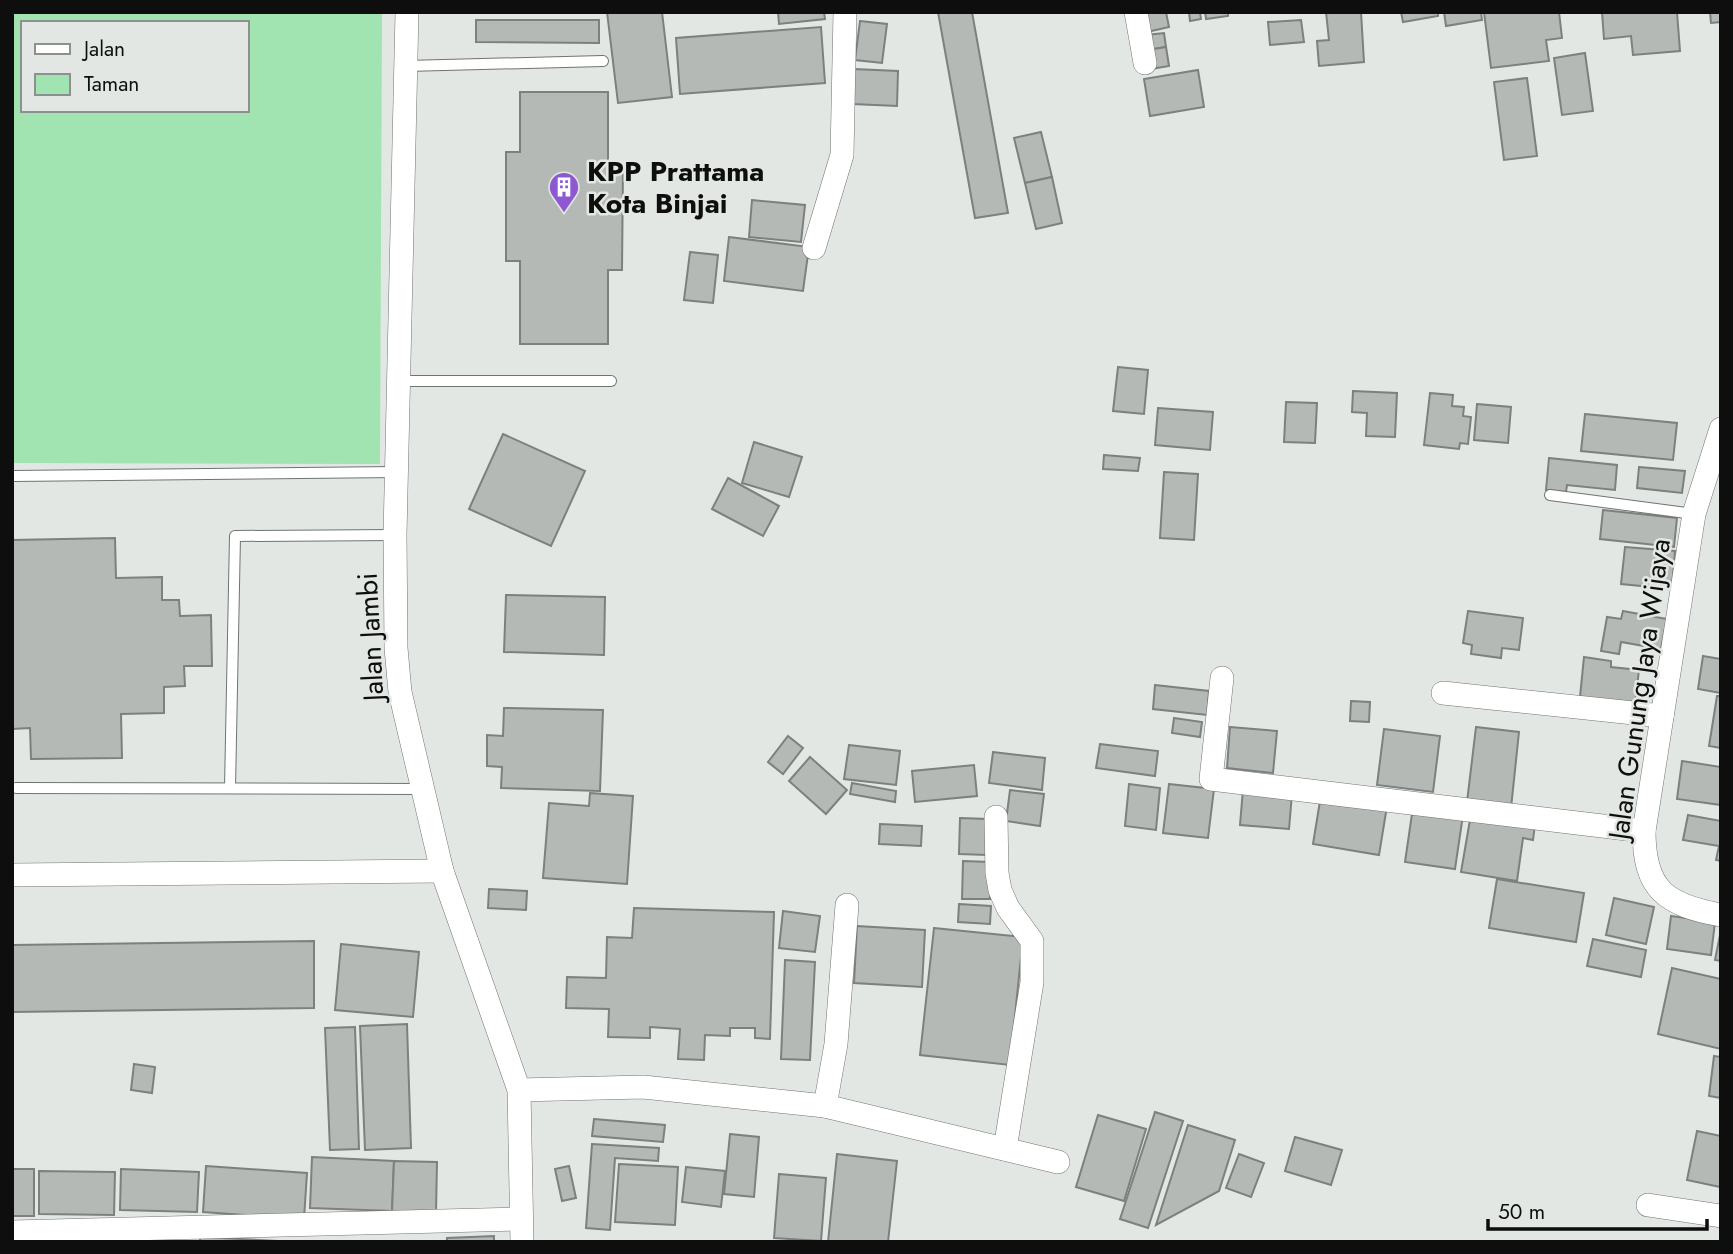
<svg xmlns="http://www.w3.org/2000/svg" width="1733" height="1254" font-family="Jost,sans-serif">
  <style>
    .green { fill: #a1e4b1; fill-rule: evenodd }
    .building { fill: #b5b9b5; stroke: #7d807e; stroke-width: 2 }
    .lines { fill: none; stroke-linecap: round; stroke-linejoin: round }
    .service-casing { stroke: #707471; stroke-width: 12 }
    .minor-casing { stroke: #707471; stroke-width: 24 }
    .service { stroke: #fff; stroke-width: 10 }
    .minor { stroke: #fff; stroke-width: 23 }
    .labels { text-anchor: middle; stroke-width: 5; stroke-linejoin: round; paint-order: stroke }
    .poi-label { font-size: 28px; font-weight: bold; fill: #0d0e0d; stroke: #e3e7e4; text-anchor: start }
    .street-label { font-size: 28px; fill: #0d0e0d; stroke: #e3e7e4 }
  </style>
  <rect width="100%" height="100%" fill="#e3e7e4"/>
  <path class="green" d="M12,12H382L380,464L12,463ZM23,23H247V110H23Z"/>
  <g class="building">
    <polygon points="607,12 662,12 672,97 618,103"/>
    <polygon points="778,12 824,12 825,19 779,24"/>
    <polygon points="938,12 972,12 1008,213 975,218"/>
    <polygon points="1143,12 1166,12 1169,27 1147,32"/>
    <polygon points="1189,12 1200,12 1201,19 1190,21"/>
    <polygon points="1205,12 1228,12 1228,16 1206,19"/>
    <polygon points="1326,12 1361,12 1364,62 1319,66 1317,41 1329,40"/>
    <polygon points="1401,12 1438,12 1438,16 1403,22"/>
    <polygon points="1444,12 1481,12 1482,20 1446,26"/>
    <polygon points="1484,12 1559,12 1562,38 1546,40 1549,61 1491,68"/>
    <polygon points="1602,12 1677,12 1680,51 1633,55 1631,36 1604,39"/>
    <polygon points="1710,12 1721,12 1721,22 1711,23"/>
    <polygon points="476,20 599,20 599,43 476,42"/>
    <polygon points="1301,20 1304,42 1270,45 1268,22"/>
    <polygon points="860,21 887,24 882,63 855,60"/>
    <polygon points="821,27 825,83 680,94 676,38"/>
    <polygon points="1164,33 1166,47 1148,50 1146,35"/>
    <polygon points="1166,47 1169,66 1151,69 1148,50"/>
    <polygon points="1585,53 1593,111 1562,115 1554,58"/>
    <polygon points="854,69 898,71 897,106 853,104"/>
    <polygon points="1198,70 1204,107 1150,116 1144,79"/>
    <polygon points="1527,78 1537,156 1504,160 1494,82"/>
    <polygon points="520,92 608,92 608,168 623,167 622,270 608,270 608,344 520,344 520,261 506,261 506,152 520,152"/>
    <polygon points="1041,132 1052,177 1025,183 1014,138"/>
    <polygon points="1052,177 1062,223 1036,229 1025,183"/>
    <polygon points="752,200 805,205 801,242 749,237"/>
    <polygon points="729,237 809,247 803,291 724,281"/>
    <polygon points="690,252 718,255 713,303 684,300"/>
    <polygon points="1118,367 1148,370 1144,414 1113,411"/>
    <polygon points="1353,391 1397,393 1395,437 1366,436 1367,413 1352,412"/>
    <polygon points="1430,393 1453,395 1452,406 1464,407 1463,416 1471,417 1468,444 1460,443 1459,449 1424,445"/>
    <polygon points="1286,402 1317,403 1315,443 1284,442"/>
    <polygon points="1477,404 1511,407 1508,443 1474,440"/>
    <polygon points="1158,408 1213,412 1210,450 1155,445"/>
    <polygon points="1585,414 1677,423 1673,460 1581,451"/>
    <polygon points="503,434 585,471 551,546 469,509"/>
    <polygon points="754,442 802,457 789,497 742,483"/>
    <polygon points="1104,455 1140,458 1138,471 1103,469"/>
    <polygon points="1549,458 1617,465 1615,490 1567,485 1566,492 1546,490"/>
    <polygon points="1639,467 1685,471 1682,493 1637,488"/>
    <polygon points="1164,472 1198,474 1194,540 1160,538"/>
    <polygon points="728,478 779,506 763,536 712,509"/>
    <polygon points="1603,510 1677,518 1674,547 1600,539"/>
    <polygon points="115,538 116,578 162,577 162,600 179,600 180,616 211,615 212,666 184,666 185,686 164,687 164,713 121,714 122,758 31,759 30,728 12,729 12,540"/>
    <polygon points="1625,547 1675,551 1672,589 1621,584"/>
    <polygon points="506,595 605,597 604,655 504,652"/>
    <polygon points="1468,611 1523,618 1519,650 1502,648 1501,658 1471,654 1472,645 1463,643"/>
    <polygon points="1623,611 1667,619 1661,649 1621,642 1619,654 1601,651 1607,617 1621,619"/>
    <polygon points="1703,656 1721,659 1721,693 1698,689"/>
    <polygon points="1584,657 1611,661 1611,667 1639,670 1635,704 1580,697"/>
    <polygon points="1155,685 1209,691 1207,715 1153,709"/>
    <polygon points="1717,696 1721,696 1721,748 1709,746"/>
    <polygon points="1351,701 1370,702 1369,722 1350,721"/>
    <polygon points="504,708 603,710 600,791 501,788 502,767 487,766 487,735 503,736"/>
    <polygon points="1174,718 1202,722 1200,737 1172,733"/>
    <polygon points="1230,727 1277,731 1273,773 1227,768"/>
    <polygon points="1476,727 1519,732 1511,808 1467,802"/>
    <polygon points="1384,729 1440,736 1433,792 1377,785"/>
    <polygon points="788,736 803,748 783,774 768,762"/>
    <polygon points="1100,744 1158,751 1155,776 1096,768"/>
    <polygon points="849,745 900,751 896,785 844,779"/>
    <polygon points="993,752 1045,758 1042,790 989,783"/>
    <polygon points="810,757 847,790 826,814 789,781"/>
    <polygon points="1682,761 1721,767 1721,805 1677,799"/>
    <polygon points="974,765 977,796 915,802 912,771"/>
    <polygon points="852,783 896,791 895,802 850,794"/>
    <polygon points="1129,784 1160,788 1156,830 1125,826"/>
    <polygon points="1169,784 1214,789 1208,838 1163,833"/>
    <polygon points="1243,789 1292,794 1289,829 1240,825"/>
    <polygon points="1010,790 1044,794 1040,826 1006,821"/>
    <polygon points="590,793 633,796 627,884 543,878 549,803 589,806"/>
    <polygon points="1321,795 1387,806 1379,855 1313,844"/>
    <polygon points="1413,807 1463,815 1455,869 1405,862"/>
    <polygon points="1471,814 1535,824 1533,840 1523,838 1517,881 1461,872"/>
    <polygon points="1688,815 1721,821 1721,861 1716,860 1719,846 1683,840"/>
    <polygon points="960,818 988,819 987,855 959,854"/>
    <polygon points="880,824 922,826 921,846 879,844"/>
    <polygon points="963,861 990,862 990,899 962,899"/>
    <polygon points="1497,879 1584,893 1576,942 1489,928"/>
    <polygon points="489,889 527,891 526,910 488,908"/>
    <polygon points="1614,898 1654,907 1646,944 1606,935"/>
    <polygon points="959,904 991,906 990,924 958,922"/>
    <polygon points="634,908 774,912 770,1039 755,1038 755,1028 730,1028 730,1036 705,1035 704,1060 678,1059 680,1029 650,1027 650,1038 608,1037 609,1009 566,1008 567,977 606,978 607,937 632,938"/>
    <polygon points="783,911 820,916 815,952 779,948"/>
    <polygon points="1671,916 1715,922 1711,955 1667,949"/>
    <polygon points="857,926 925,930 922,987 854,983"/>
    <polygon points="934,928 1023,937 1010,1065 920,1055"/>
    <polygon points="1721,930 1721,961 1715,960"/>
    <polygon points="1593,939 1646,950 1641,977 1587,966"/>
    <polygon points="314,941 314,1008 12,1012 12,945"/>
    <polygon points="341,944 419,952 413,1017 335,1010"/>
    <polygon points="785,960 815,962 810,1060 781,1059"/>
    <polygon points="1672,968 1721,979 1721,1049 1658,1034"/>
    <polygon points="407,1024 411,1148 365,1150 360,1026"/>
    <polygon points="355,1027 359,1149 330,1150 325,1028"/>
    <polygon points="1714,1056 1721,1057 1721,1098 1709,1096"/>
    <polygon points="134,1064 155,1067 152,1093 131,1090"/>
    <polygon points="1155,1112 1183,1121 1148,1228 1120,1219"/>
    <polygon points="1098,1115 1146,1129 1124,1201 1076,1187"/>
    <polygon points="594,1119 665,1125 663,1142 592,1136"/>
    <polygon points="1188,1125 1235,1140 1219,1191 1156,1225"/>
    <polygon points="1697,1131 1721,1136 1720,1187 1687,1180"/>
    <polygon points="730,1134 759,1137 754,1197 724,1194"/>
    <polygon points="1295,1137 1342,1150 1331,1185 1285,1171"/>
    <polygon points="592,1144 659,1148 658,1161 615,1158 610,1230 586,1228"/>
    <polygon points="837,1154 897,1161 888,1242 828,1242"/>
    <polygon points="1239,1154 1264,1163 1251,1197 1226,1188"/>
    <polygon points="312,1157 394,1161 392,1211 310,1208"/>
    <polygon points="394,1161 437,1162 436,1213 392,1211"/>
    <polygon points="619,1164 678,1167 675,1225 615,1222"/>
    <polygon points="206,1166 307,1173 304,1219 203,1212"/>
    <polygon points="569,1166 576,1198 562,1201 555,1169"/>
    <polygon points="686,1167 725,1171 721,1207 682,1202"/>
    <rect x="12" y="1169" width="22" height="47"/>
    <polygon points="121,1169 199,1172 197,1212 120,1210"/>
    <polygon points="39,1171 115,1172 114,1215 39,1214"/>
    <polygon points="779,1174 826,1178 821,1241 774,1238"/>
    <polygon points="494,1236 494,1242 447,1242 447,1238"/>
    <polygon points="200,1237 278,1241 200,1242"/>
  </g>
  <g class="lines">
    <g class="service-casing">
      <g id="service">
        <polyline points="406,66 603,61"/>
        <polyline points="399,381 611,381"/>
        <polyline points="12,476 397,472"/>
        <polyline points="1550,495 1694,514"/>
        <polyline points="16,788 422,789"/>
        <polyline points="230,788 235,536 395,535"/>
      </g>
    </g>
    <g class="minor-casing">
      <g id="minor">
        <polyline points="407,12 395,535 396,648 400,692 442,871 519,1090 522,1242"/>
        <polyline points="1136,12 1145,63"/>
        <polyline points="814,248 842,155 845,12"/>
        <path d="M1721,429L1694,514L1644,831C1644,890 1666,905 1721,915"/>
        <polyline points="1222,678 1211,779 1644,831"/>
        <polyline points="1443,693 1662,716"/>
        <polyline points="996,817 997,873 1000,890 1008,908 1032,941 1032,982 1005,1149"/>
        <polyline points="12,875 442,871"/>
        <polyline points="519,1090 643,1087 825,1106 1058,1162"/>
        <polyline points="825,1106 836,1044 847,905"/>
        <polyline points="1648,1205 1721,1216"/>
        <polyline points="12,1232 521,1219"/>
      </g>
    </g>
    <use href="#service" class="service"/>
    <use href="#minor" class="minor"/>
  </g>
  <defs>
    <g id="building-pin" transform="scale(1.575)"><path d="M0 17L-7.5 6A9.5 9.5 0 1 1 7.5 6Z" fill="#8d58d0" stroke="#e3e7e4"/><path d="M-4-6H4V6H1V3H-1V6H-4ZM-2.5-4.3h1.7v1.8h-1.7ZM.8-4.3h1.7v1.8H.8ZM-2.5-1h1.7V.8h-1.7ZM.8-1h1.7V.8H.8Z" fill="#fff"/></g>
  </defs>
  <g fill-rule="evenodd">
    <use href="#building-pin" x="564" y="187"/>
  </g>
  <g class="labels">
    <g class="poi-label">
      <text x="587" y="181">KPP Prattama<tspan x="587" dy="32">Kota Binjai</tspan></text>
    </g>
    <g class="street-label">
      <text transform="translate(370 637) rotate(-93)" y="10">Jalan Jambi</text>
      <text transform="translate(1639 689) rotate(-82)" y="10">Jalan Gunung Jaya Wijaya</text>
    </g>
  </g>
  <rect width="1733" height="1254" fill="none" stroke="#0d0e0d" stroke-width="28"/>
  <rect x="21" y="21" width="228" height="91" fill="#e3e7e4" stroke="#8d908e" stroke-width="2"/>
  <rect x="35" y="44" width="35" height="10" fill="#ffffff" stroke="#8d908e" stroke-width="2"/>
  <text x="84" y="56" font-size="21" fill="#0d0e0d">Jalan</text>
  <rect x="35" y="74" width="35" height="21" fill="#a1e4b1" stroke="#8d908e" stroke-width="2"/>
  <text x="84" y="91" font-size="21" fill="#0d0e0d">Taman</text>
  <path d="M1488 1219v10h219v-10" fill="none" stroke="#0d0e0d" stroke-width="3.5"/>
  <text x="1498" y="1219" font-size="21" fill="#0d0e0d" stroke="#e3e7e4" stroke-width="5" paint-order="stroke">50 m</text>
</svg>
